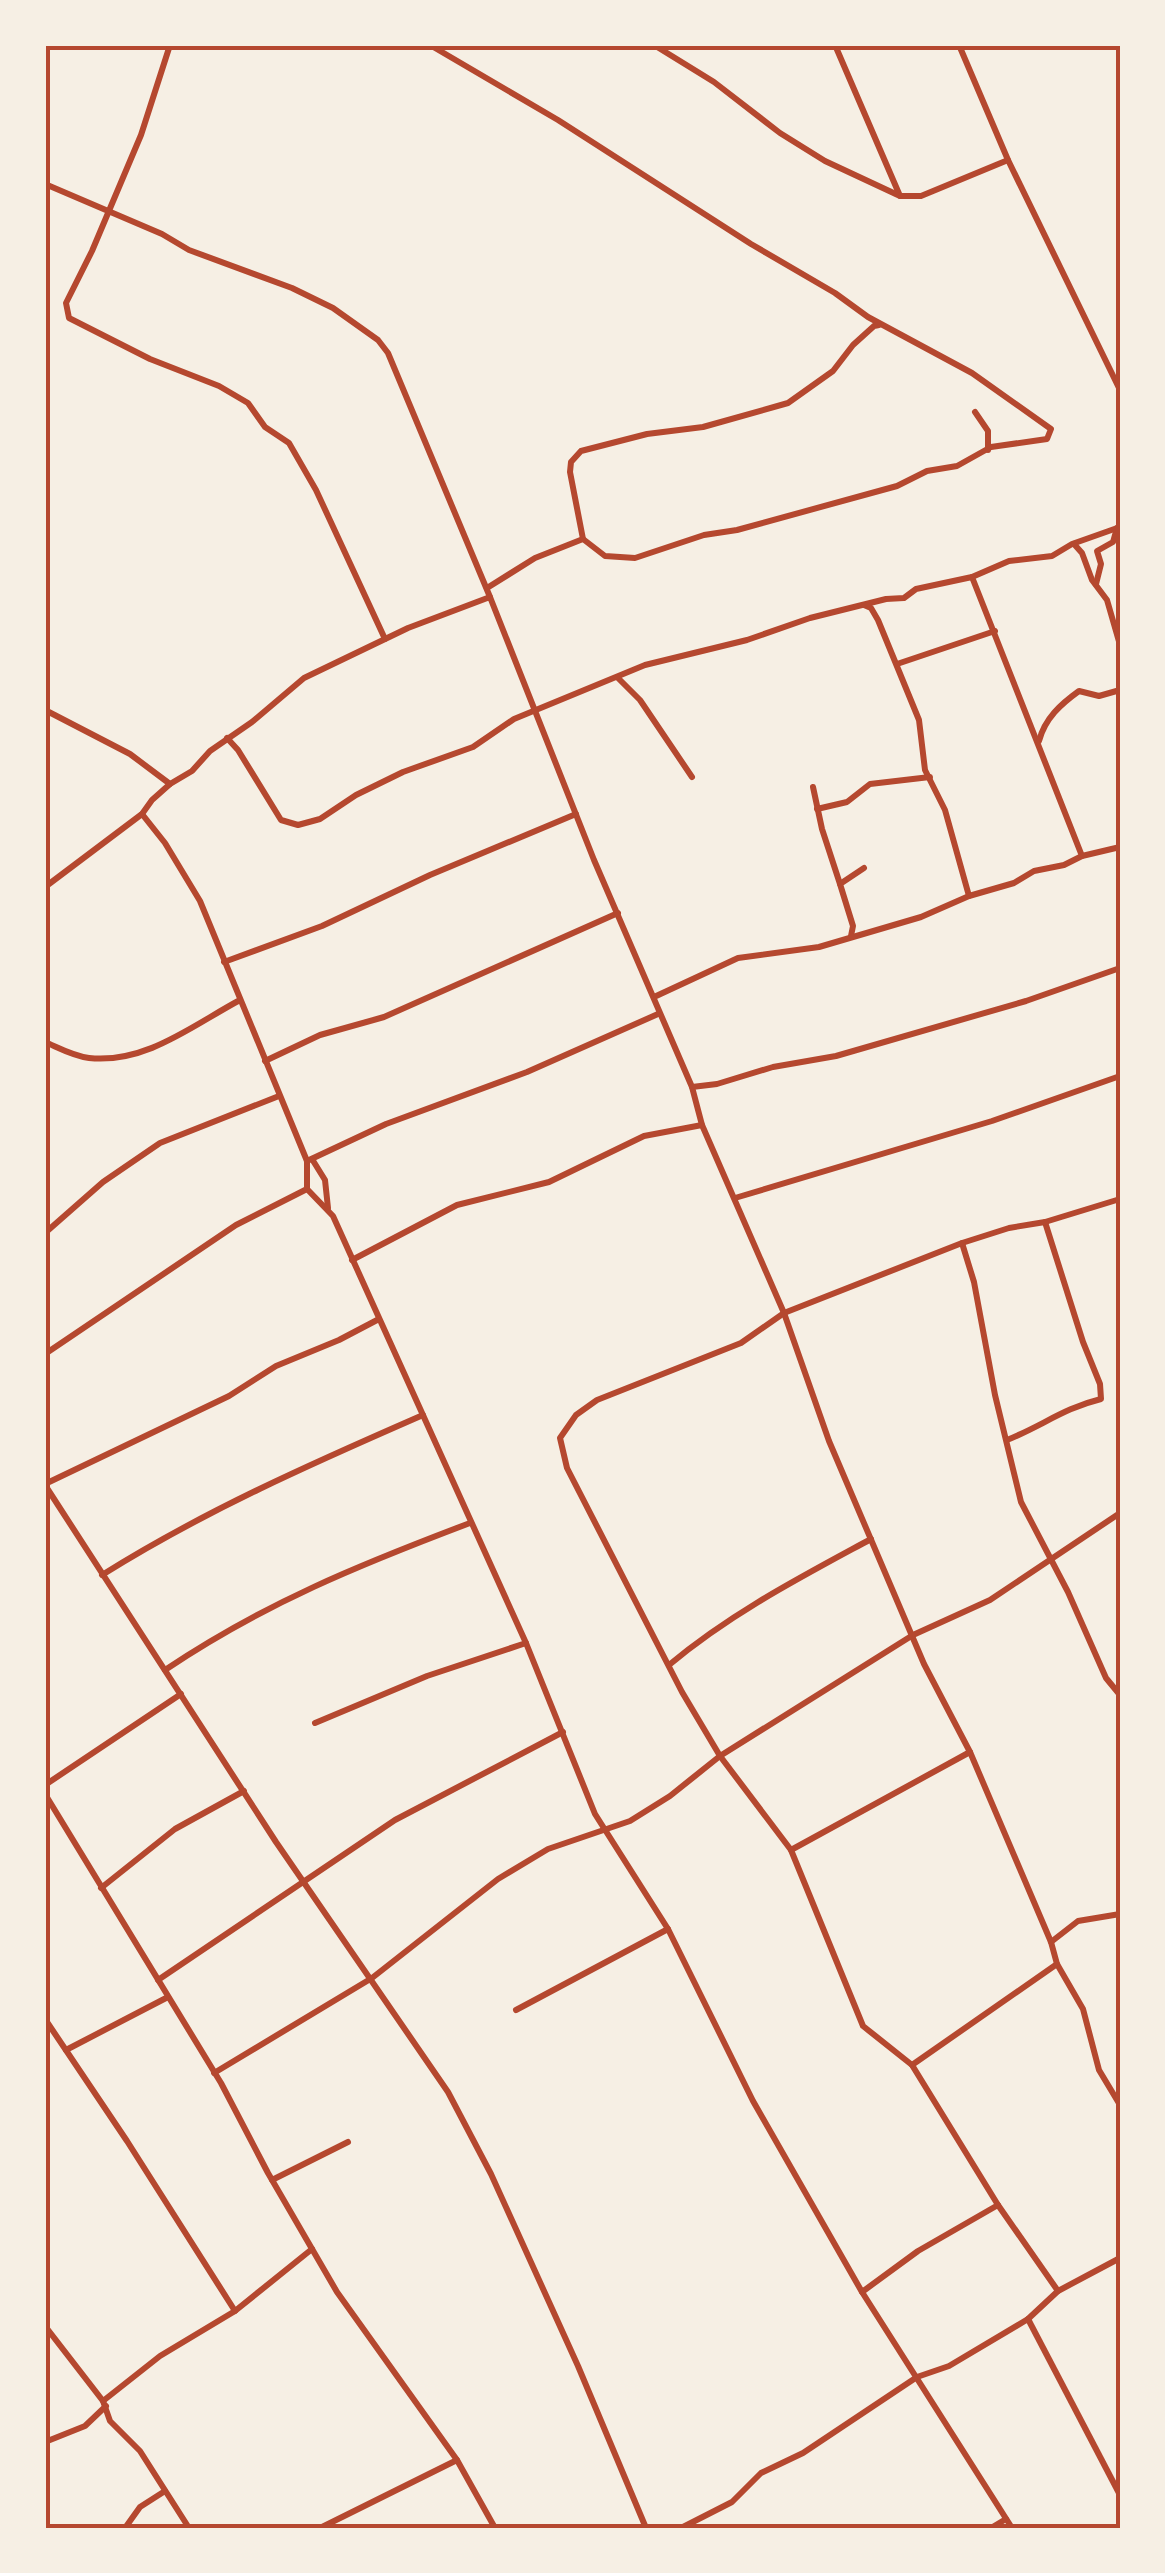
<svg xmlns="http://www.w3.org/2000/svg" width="1165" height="2573" font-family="'DejaVu Sans',sans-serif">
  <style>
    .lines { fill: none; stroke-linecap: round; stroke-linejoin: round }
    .minor { stroke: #b5482f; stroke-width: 6 }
    .neatline { fill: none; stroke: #b5482f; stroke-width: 4 }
  </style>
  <rect width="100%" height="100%" fill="#f6efe4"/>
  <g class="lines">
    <g class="minor">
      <polyline points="170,45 141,135 92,251 66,303 69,318 150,359 219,386 248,403 265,427 289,443 316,490 385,639"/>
      <polyline points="430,45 558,120 751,244 835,293 868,317 972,373 1051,429 1047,439 991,447 957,466 927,471 897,486 737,530 704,535 635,558 605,556 583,539 535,558 487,588"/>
      <polyline points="654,45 714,82 780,133 825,161 900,196"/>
      <polyline points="835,45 900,196 921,196 1008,160"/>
      <polyline points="959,45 1008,160 1120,390"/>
      <polyline points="45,184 162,234 189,250 292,288 333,308 378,340 388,353 490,597"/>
      <polyline points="975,412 988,431 988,450"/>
      <polyline points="583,539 570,472 571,462 581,451 647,434 703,427 788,403 833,371 853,345 874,326 879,325"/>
      <polyline points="1074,544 1082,553 1092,580 1107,600 1120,645"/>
      <polyline points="972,577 1082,856"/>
      <polyline points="1096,584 1101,564 1097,551 1113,542 1117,528"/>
      <polyline points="864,605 871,608 878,620 919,720 925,770 945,810 969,896"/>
      <polyline points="897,664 995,631"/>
      <polyline points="618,678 640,700 692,777"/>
      <polyline points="45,710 130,754 170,784"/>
      <polyline points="227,738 238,750 281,820 298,825 320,819 356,795 403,772 473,747 514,719 645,665 747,640 810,618 886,599 904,598 916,589 972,577 1009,561 1052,556 1072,544 1120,527"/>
      <path d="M1039,741C1045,718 1061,704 1079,691L1099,696L1120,690"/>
      <polyline points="813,787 822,829 840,884"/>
      <polyline points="817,809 847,802 870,784 930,777"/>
      <polyline points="142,814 165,843 200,901 307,1161 307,1189 333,1216 526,1643 595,1814 668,1929 753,2101 862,2292 1012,2528"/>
      <polyline points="45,887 142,814 152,800 170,784 192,771 210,751 252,722 304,678 408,628 490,597 594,860 692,1087 702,1125 784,1313 829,1441 924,1664 970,1752 1051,1942 1057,1964 1083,2009 1099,2070 1120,2105"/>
      <polyline points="851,936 853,926 840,884 864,868"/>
      <polyline points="224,962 322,926 430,875 576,814"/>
      <polyline points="654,997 738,958 819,947 921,917 969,896 1014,883 1034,871 1064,865 1082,856 1120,847"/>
      <path d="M45,1042C59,1048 73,1056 89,1058C146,1064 193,1025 240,1000"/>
      <polyline points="265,1061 320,1035 384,1017 618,913"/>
      <polyline points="692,1087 717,1084 773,1067 836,1056 1026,1001 1120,968"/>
      <polyline points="312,1159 325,1180 328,1208"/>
      <polyline points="307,1161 386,1124 527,1072 658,1014"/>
      <polyline points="735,1198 992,1121 1120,1076"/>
      <polyline points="45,1233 103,1182 160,1143 279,1096"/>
      <polyline points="962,1243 974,1282 995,1395 1021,1502 1068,1592 1106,1678 1120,1695"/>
      <polyline points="352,1260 457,1205 549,1182 644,1136 702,1125"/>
      <polyline points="45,1354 236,1225 307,1189"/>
      <path d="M1007,1440C1042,1426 1064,1408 1101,1399L1100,1384L1083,1342L1045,1222"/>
      <polyline points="45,1484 229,1396 276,1366 339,1340 379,1319"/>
      <polyline points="45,1485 276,1842 448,2092 491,2174 578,2366 646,2528"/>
      <path d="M102,1575C204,1511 313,1463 423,1415"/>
      <path d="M669,1665C731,1613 801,1577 871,1539"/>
      <path d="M165,1670C265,1603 359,1565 470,1523"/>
      <polyline points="315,1723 427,1676 526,1643"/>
      <polyline points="45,1785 181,1694"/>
      <polyline points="45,1794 221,2083 268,2173 337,2292 457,2460 495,2528"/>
      <polyline points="791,1850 970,1752"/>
      <polyline points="101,1888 175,1829 244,1791"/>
      <polyline points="1051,1942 1078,1921 1120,1914"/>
      <polyline points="158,1980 395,1820 563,1732"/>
      <polyline points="516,2010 668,1929"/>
      <polyline points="45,2019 127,2141 235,2311"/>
      <polyline points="66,2050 168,1997"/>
      <polyline points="912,2065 1057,1964"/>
      <polyline points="214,2073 372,1978 498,1879 548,1849 630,1821 670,1796 720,1756 913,1635 990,1600 1120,1513"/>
      <polyline points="272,2180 348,2142"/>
      <polyline points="1058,2291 998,2205 912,2065 863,2026 791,1850 720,1756 682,1692 567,1468 560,1438 576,1415 597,1400 741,1343 784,1313 962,1243 1009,1228 1045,1222 1120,1199"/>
      <polyline points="862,2292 918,2251 998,2205"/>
      <polyline points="1028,2319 1120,2495"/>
      <polyline points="45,2326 103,2401 110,2421 140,2451 189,2528"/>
      <polyline points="103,2401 160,2356 235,2311 312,2249"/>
      <polyline points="45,2442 85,2426 106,2406"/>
      <polyline points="125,2528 140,2507 165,2491"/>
      <polyline points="320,2528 457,2460"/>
      <polyline points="681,2528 732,2502 761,2473 803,2453 917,2377 949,2366 1028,2319 1058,2291 1120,2258"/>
      <polyline points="991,2528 1006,2519"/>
    </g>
  </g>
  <rect width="1165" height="2573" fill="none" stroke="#f6efe4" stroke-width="95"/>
  <rect x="48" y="48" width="1070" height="2478" class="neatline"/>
</svg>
